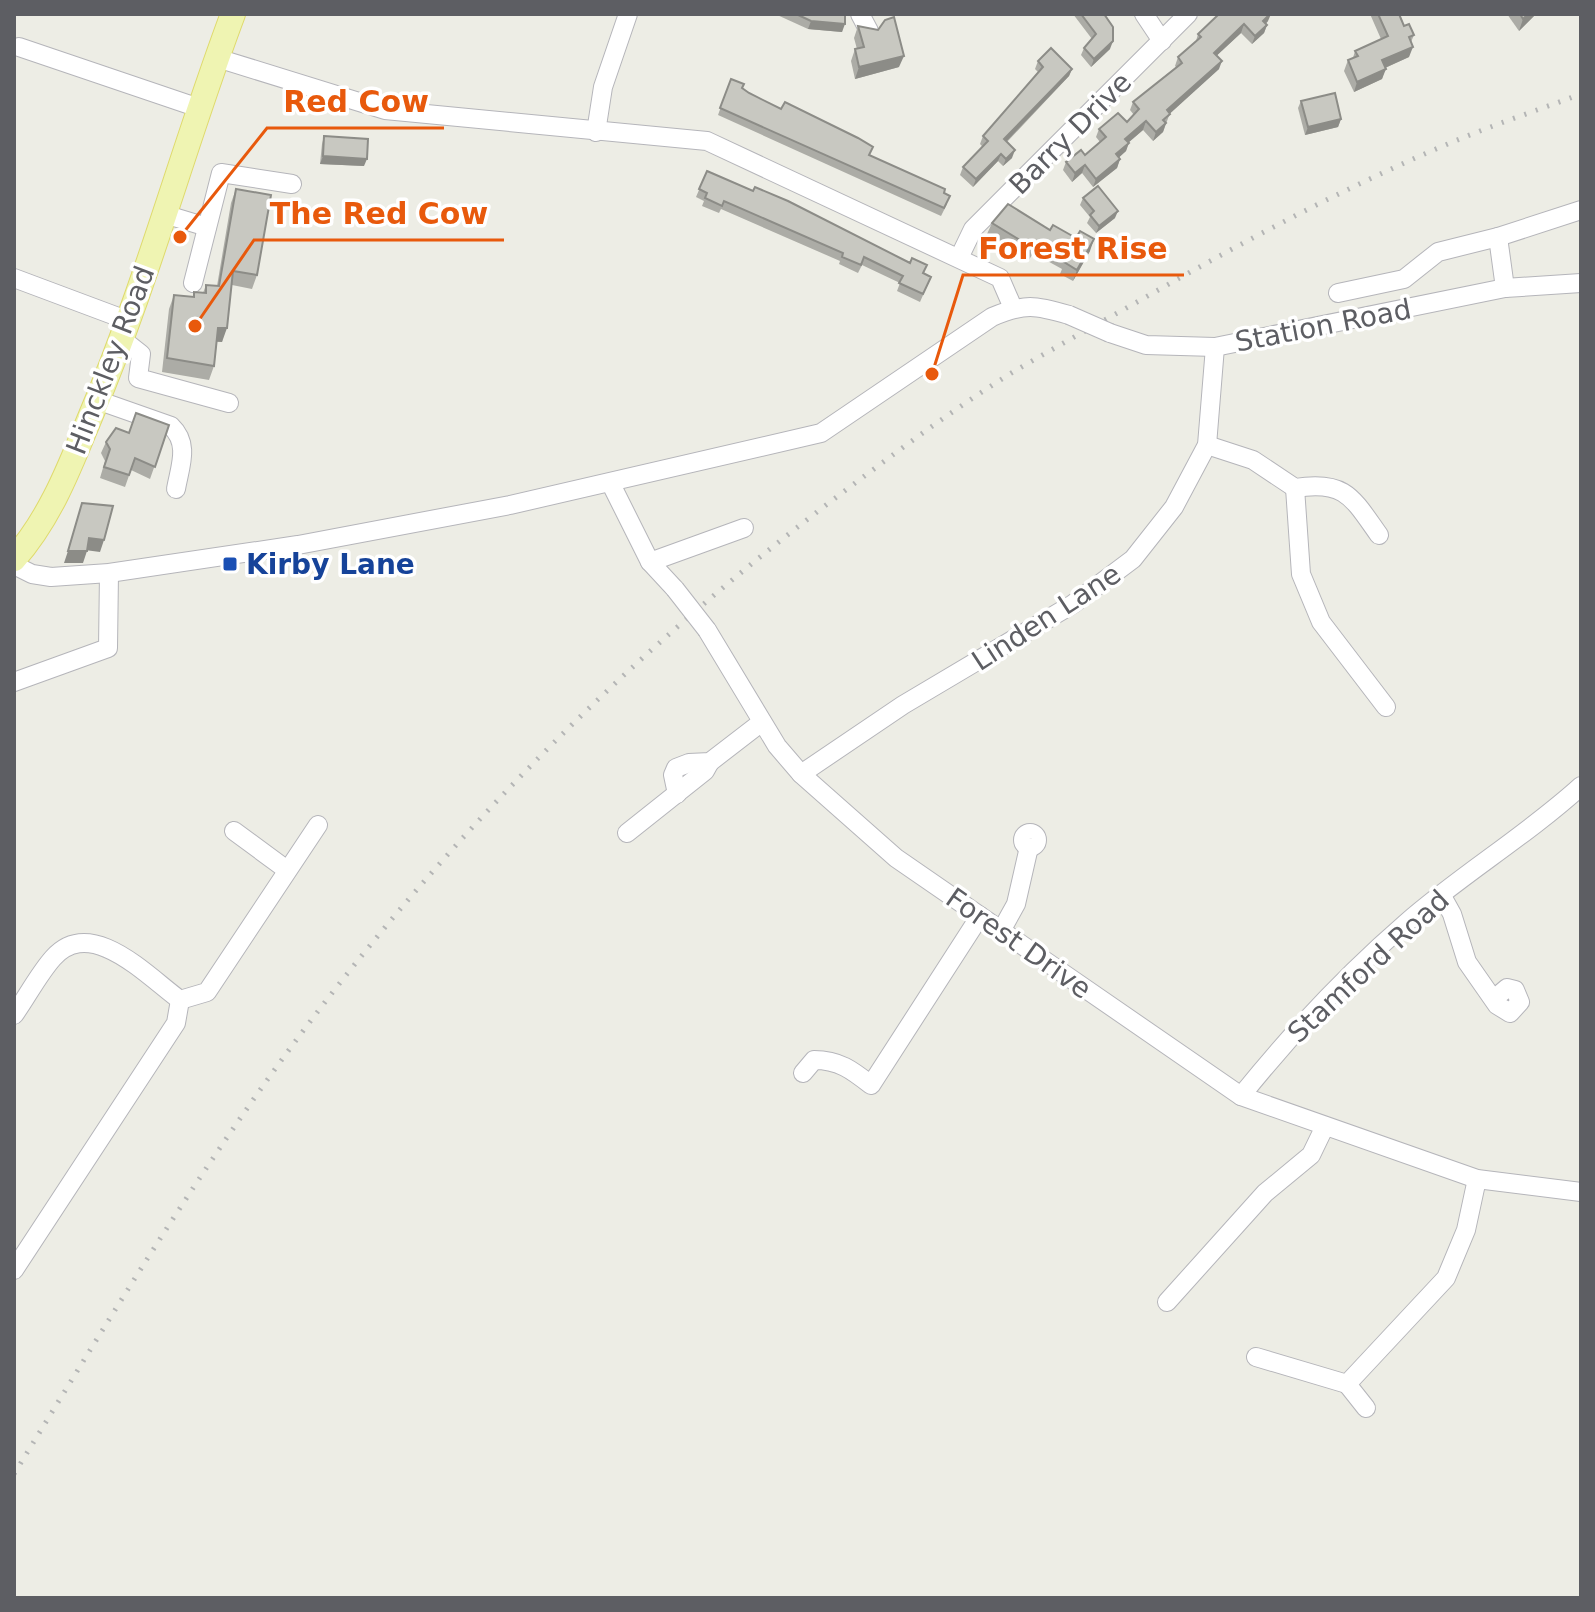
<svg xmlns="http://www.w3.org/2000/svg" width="1595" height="1612" font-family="'DejaVu Sans',sans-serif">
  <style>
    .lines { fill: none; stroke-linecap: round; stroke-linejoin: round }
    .minor-casing { stroke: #b5b5ba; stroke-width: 20 }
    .major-casing { stroke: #dfda6c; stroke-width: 26 }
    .minor { stroke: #fff; stroke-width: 18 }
    .major { stroke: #eff4b2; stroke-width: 24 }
    .rail { stroke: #b4b5b5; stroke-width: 5; stroke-dasharray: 2 10; stroke-linecap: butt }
    .minor-bridge-casing { stroke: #b5b5ba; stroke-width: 20; stroke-linecap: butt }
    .minor-bridge { stroke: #fff; stroke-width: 18 }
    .wall { fill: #acaca6 }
    .shaded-wall { fill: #8c8c87 }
    .building { fill: #c8c8c1; stroke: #8c8c87; stroke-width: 2 }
    .transit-dot { fill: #1a4fb4; stroke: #fff; stroke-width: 3 }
    .labels { text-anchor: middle; stroke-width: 7; stroke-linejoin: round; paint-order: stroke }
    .street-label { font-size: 28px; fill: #5d5e63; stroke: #fff }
    .transit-label { font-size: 28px; font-weight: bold; fill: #164399; stroke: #fff; text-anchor: start }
    .leader { fill: none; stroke: #e8590c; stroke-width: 3 }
    .callout-dot { fill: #e8590c; stroke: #fff; stroke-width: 3 }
    .callout-label { font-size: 30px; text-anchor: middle; font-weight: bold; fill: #e8590c; stroke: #fff; stroke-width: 7; stroke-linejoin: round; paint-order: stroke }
  </style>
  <rect width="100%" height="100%" fill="#edede5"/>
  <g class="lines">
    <g class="minor-casing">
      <g id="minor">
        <polyline points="860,14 869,31"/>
        <polyline points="1144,14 1162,41"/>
        <polyline points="19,47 199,108"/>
        <polyline points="217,58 385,110 707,141 1000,278 1013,308"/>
        <polyline points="596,132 603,87 628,14"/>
        <polyline points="164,214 207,227"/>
        <polyline points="959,258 973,229 1188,14"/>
        <polyline points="14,278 129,321"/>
        <polyline points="193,283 221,173 292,184"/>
        <polyline points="1505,288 1498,237 1581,210"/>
        <polyline points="1338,293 1404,279 1438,252 1498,237"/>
        <polyline points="1110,333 1146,345 1215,347 1505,288 1581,283"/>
        <polyline points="122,339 141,354 138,378 229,403"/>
        <path d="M97,400L171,426C190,444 180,466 176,489"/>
        <path d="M1207,445L1253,460L1295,488C1345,480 1352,497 1379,535"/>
        <polyline points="611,484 650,562 675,589"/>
        <polyline points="1295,488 1301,574 1321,622 1386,707"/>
        <polyline points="650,562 744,528"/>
        <path d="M14,565L32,574L51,577L109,573L298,545L510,505L821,433L992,317C1025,303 1035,305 1069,315"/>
        <polyline points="707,630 777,746 801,774 896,858 1241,1096 1477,1179 1581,1192"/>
        <polyline points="14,682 108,648 109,573"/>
        <polyline points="801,774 903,705 1073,604 1133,559 1174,507 1207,445 1215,347"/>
        <polyline points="677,794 673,775 676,768 689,763 710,762 762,722"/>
        <polyline points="234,831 287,870"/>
        <polyline points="627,833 705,771 710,762"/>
        <circle cx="1030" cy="840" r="7"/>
        <polyline points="1442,896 1452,914 1467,962 1497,1005 1510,1013 1520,1002 1515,990 1507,988 1494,999"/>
        <polyline points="1001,931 1016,904 1029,847"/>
        <polyline points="180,1000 207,992 318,825"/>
        <path d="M14,1015C27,997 38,975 53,958C91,915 147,976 180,1000"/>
        <path d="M803,1073L814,1060C839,1060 852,1070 871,1085L980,916"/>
        <path d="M1241,1096C1291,1034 1346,975 1406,923C1462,874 1526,836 1581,786"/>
        <polyline points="14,1270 176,1023 180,1000"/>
        <polyline points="1167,1302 1265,1193 1311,1155 1325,1126"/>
        <polyline points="1256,1357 1347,1384 1446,1278 1466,1230 1477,1179"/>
        <polyline points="1347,1384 1366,1408"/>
      </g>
    </g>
    <g class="major-casing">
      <path id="major" d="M14,559C51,517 70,466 91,415C147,284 183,147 233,14"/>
    </g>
    <use href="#minor" class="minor"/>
    <use href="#major" class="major"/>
    <path class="rail" d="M14,1474C119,1303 222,1131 347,974C490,794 655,634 838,496C895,453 952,410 1013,372C1059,345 1107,319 1153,293C1250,238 1348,186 1450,143C1493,125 1538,110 1581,94"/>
    <g class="minor-bridge-casing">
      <g id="minor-bridge">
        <polyline points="1069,315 1110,333"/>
        <polyline points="675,589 707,630"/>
      </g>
    </g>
    <use href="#minor-bridge" class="minor-bridge"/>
  </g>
  <g class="wall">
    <polygon points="775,14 845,14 842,32 808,29"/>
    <polygon points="1073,14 1104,14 1110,49 1091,67 1081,55 1084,48 1092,39"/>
    <polygon points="1219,14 1268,21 1266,24 1267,25 1264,33 1252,44 1241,33 1217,55 1219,69 1170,113 1163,132 1153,141 1143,130 1128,143 1126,151 1118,158 1120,159 1117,168 1093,187 1082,173 1072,182 1063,170 1066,162 1085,155 1100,142 1096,137 1099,129 1127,122 1134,115 1130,110 1133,102 1176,67 1175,66 1178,57 1196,41 1198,34"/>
    <polygon points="1370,14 1399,14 1404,26 1414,35 1411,42 1409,57 1385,68 1382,79 1354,92 1344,71 1348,60 1353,58 1355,51 1381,39"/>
    <polygon points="1507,14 1536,14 1519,31"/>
    <polygon points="858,26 899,67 855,79 851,61 855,49 857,49 854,38"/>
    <polygon points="1038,61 1072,69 1069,76 1007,142 1012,158 1003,166 998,161 973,187 960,175 963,167 983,147 980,144 983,136 1038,72 1035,69"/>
    <polygon points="731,79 749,93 781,109 944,193 947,204 941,216 718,115"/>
    <polygon points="1301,101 1341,119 1338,127 1305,135 1298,108"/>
    <polygon points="324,136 364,166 320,164 322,144"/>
    <polygon points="707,171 931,277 920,302 897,291 900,283 862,265 858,273 839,264 840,261 721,209 719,213 702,206 704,201 696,197"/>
    <polygon points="236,189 257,275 252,289 232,285 222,342 217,342 214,366 209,380 162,372 169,309 174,295 193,297 194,292 203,293 206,285 217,286 231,203"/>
    <polygon points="1083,198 1115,218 1096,233 1087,223 1090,217 1080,205"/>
    <polygon points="992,223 1050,230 1090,251 1073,281 1060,274 1062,269 1033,253 1029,260 987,234"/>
    <polygon points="169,425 150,479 131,470 125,487 100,478 105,461 101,453 106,442 129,433"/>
  </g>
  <g class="shaded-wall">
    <polygon points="1270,14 1271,14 1268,21 1260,29 1263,21"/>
    <polygon points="1528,14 1536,14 1519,31 1523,19"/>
    <polygon points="811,21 845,24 842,32 808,29"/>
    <polygon points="1244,24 1241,33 1211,61 1214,53"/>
    <polygon points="1267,25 1264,33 1252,44 1255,36"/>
    <polygon points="1113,41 1110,49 1091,67 1094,59"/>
    <polygon points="1413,47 1409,57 1378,71 1382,60"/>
    <polygon points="904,56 899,67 855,79 859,67"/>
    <polygon points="1222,61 1219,69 1164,119 1167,110"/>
    <polygon points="1072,69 1069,76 1001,147 1004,139"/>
    <polygon points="1386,69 1382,79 1354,92 1357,82"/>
    <polygon points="1341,119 1338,127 1305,135 1308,127"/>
    <polygon points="1146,121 1143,130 1122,148 1125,139"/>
    <polygon points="1166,123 1163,132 1153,141 1156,132"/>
    <polygon points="1129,143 1126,151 1113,163 1116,154"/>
    <polygon points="1015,150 1012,158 1003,166 1006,159"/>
    <polygon points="1001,154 998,161 973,187 976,179"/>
    <polygon points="323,156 367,159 364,166 320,164"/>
    <polygon points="1120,159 1117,168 1093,187 1096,179"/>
    <polygon points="1085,165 1082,173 1072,182 1075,173"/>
    <polygon points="1118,211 1115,218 1096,233 1099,226"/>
    <polygon points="1094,239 1090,251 1073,281 1077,270"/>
    <polygon points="218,328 227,328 222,342 213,341"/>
    <polygon points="89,538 104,540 100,552 85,550"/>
    <polygon points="68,551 87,551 83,563 64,563"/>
  </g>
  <g class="building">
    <polygon points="796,14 845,14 845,24 811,21"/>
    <polygon points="1081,14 1104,14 1113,27 1113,41 1094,59 1084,48 1096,34"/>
    <polygon points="1219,14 1270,14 1263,21 1267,25 1255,36 1244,24 1214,53 1222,61 1167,110 1170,114 1163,120 1166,123 1156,132 1146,121 1125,139 1129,143 1116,154 1120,159 1096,179 1085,165 1075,173 1066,162 1081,150 1085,155 1106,137 1099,129 1118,113 1127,122 1139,109 1133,102 1182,63 1178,57 1201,37 1198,34"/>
    <polygon points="1378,14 1399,14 1404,26 1409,24 1414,35 1409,37 1413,47 1382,60 1386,69 1357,82 1348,60 1358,56 1355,51 1388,36"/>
    <polygon points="1520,14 1528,14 1523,19"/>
    <polygon points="894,17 904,56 859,67 855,49 864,47 858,26 878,30 885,20"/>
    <polygon points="1051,48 1072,69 1004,139 1015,150 1006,159 1001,154 976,179 963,167 988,141 983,136 1043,67 1038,61"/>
    <polygon points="731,79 744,84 742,88 749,93 781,109 785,102 858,138 873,147 869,155 945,189 944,193 950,196 944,208 720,108"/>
    <polygon points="1335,93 1341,119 1308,127 1301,101"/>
    <polygon points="324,136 368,139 367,159 323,156"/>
    <polygon points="707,171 753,191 755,187 788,201 910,263 912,258 927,265 923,273 931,277 923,294 899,283 903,276 864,257 861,265 842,257 843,253 724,201 722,206 705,198 707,193 699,189"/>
    <polygon points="1098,186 1118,211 1099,226 1090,215 1094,211 1083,198"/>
    <polygon points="236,189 271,195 257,275 233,271 227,328 218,328 214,366 167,358 174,295 194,297 194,292 206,293 206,285 219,286"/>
    <polygon points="1008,204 1050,230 1053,225 1076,238 1080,231 1094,239 1077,270 1064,262 1067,258 1037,241 1033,248 992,223"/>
    <polygon points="136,413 169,425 155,467 135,458 129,475 104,467 110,449 106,442 116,428 129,433"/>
    <polygon points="82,503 113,506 104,540 89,538 87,551 68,551"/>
  </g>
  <rect class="transit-dot" x="222" y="556" width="16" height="16" rx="4"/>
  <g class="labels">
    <g class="street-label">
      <text transform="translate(1070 133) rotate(-45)" y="10">Barry Drive</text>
      <text transform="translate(1323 325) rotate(-11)" y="10">Station Road</text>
      <text transform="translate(110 360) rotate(-69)" y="10">Hinckley Road</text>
      <text transform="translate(1046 617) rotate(-33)" y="10">Linden Lane</text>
      <text transform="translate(1019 943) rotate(35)" y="10">Forest Drive</text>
      <text transform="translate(1368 966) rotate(-43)" y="10">Stamford Road</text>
    </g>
    <g class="transit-label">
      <text x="246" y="574">Kirby Lane</text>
    </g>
  </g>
  <path class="leader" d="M180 237L267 128H444M195 326L254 240H504M932 374L963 275H1184"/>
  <g class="callout-dot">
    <circle cx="180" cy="237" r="8"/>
    <circle cx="195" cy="326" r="8"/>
    <circle cx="932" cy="374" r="8"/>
  </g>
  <g class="callout-label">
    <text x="356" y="112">Red Cow</text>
    <text x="379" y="224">The Red Cow</text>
    <text x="1073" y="259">Forest Rise</text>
  </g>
  <rect width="1595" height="1612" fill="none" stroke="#5d5e63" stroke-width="32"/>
</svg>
